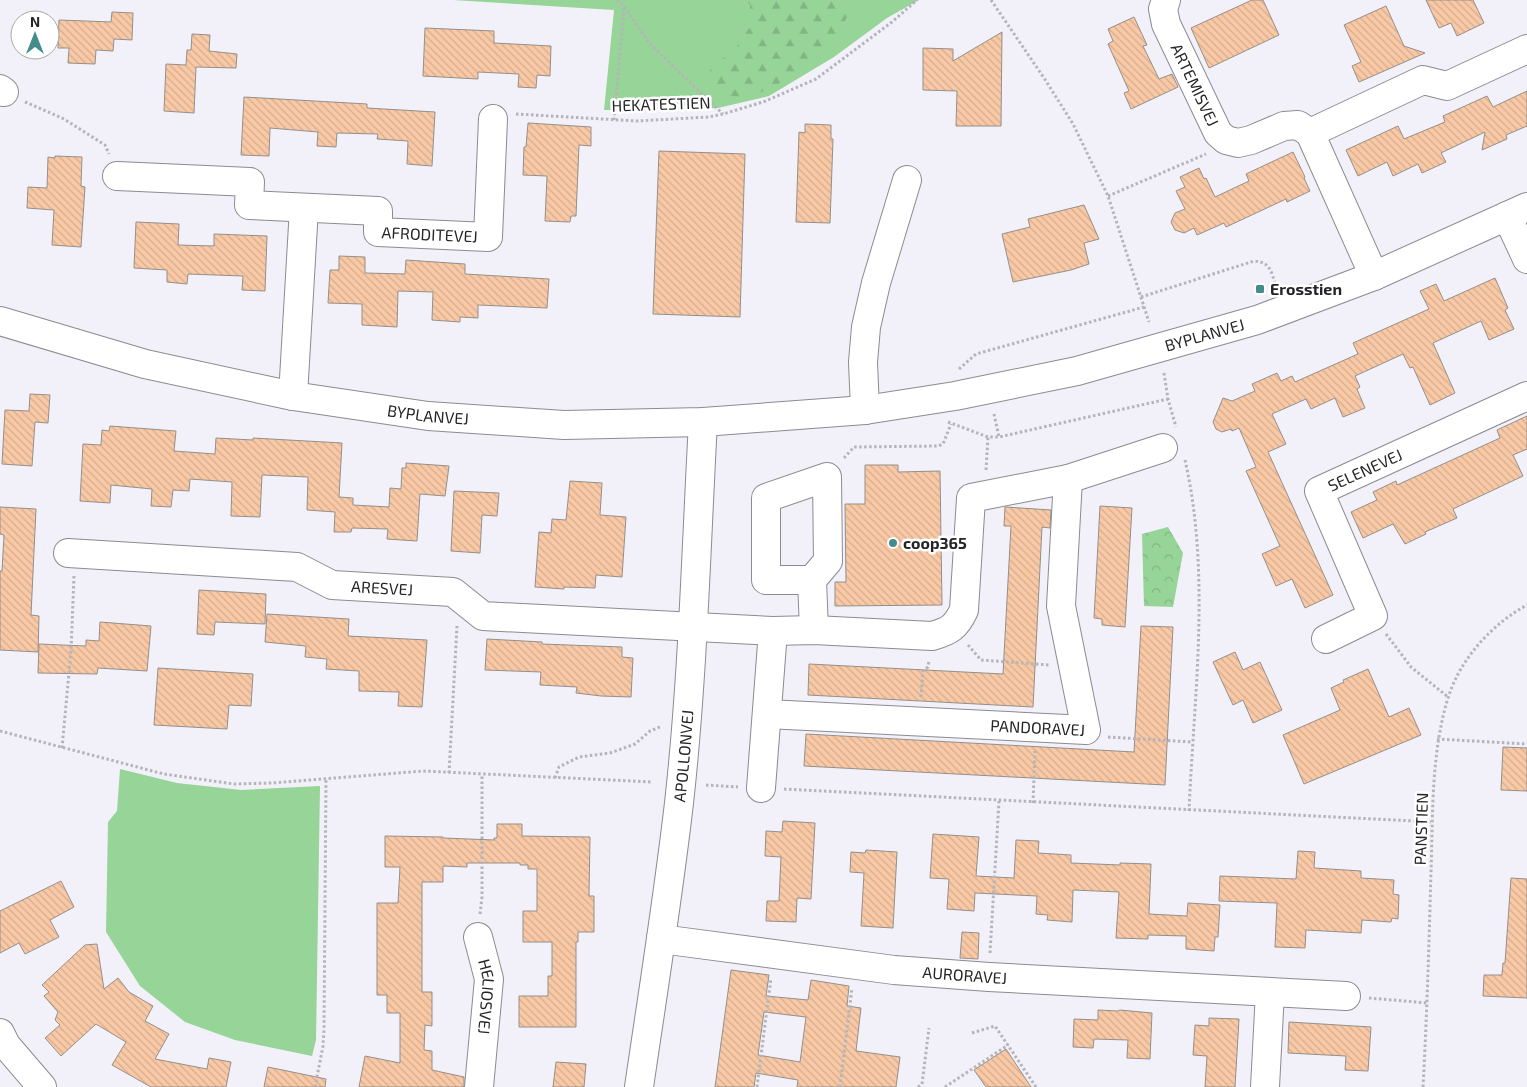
<svg xmlns="http://www.w3.org/2000/svg" width="1527" height="1087" font-family="'Exo 2',sans-serif">
  <style>
    .grass { fill: #96d498 }
    .forest { fill: url(#forest-firs) }
    .park { fill: url(#park-crowns) }
    .building { fill: url(#building-back-hatch); stroke: #958f8a; fill-rule: evenodd }
    .lines { fill: none; stroke-linecap: round; stroke-linejoin: round }
    .minor-casing { stroke: #8b8b91; stroke-width: 30 }
    .path { stroke: #b4b4ba; stroke-width: 3; stroke-dasharray: 2.5 2.5; stroke-linecap: butt }
    .minor { stroke: #fff; stroke-width: 28 }
    .poi-dot { fill: #448c8c; stroke: #fff; stroke-width: 2 }
    .labels { text-anchor: middle; stroke-width: 5; stroke-linejoin: round; paint-order: stroke }
    .street-label { font-size: 16px; fill: #252528; stroke: #fff }
    .poi-label { font-size: 16px; font-weight: bold; fill: #252528; stroke: #fff; text-anchor: start }
  </style>
  <defs>
    <pattern id="forest-firs" width="22" height="20" patternUnits="userSpaceOnUse" patternTransform="scale(1.25)"><rect width="22" height="20" fill="#96d498"/><path d="M5 1l3.5 6h-7zM16 11l3.5 6h-7z" fill="#81b683"/></pattern>
    <pattern id="park-crowns" width="20" height="18" patternUnits="userSpaceOnUse" patternTransform="scale(1.25)"><rect width="20" height="18" fill="#96d498"/><path d="M2 6a3 3 0 1 1 6 0M12 15a3 3 0 1 1 6 0" fill="none" stroke="#81b683"/></pattern>
    <pattern id="building-back-hatch" width="6" height="6" patternUnits="userSpaceOnUse" patternTransform="scale(1.25)"><rect width="6" height="6" fill="#f9c9a6"/><path d="M-1 5l2 2M0 0l6 6M5-1l2 2" fill="none" stroke="#d5ac8f"/></pattern>
  </defs>
  <rect width="100%" height="100%" fill="#f2f1f9"/>
  <g class="grass">
    <polygon points="453,0 919,0 887,18 834,57 769,96 718,108 604,110 614,10"/>
    <polygon points="120,769 177,783 241,790 320,786 316,1040 312,1056 235,1040 185,1022 140,986 106,932 108,822 117,811"/>
  </g>
  <polygon class="forest" points="746,0 848,0 850,12 828,51 796,75 749,98 721,95 707,85 711,66 733,52 750,27 750,5"/>
  <polygon class="park" points="1168,527 1183,553 1173,607 1144,606 1142,534"/>
  <g class="building">
    <polygon points="1252,0 1263,0 1279,35 1209,68 1191,28"/>
    <polygon points="1426,0 1473,0 1484,23 1457,36 1451,23 1439,28"/>
    <polygon points="1386,6 1404,46 1425,53 1359,82 1352,66 1361,62 1344,25"/>
    <polygon points="112,12 133,13 132,40 114,39 113,51 96,50 95,64 68,63 69,48 58,48 59,20 111,22"/>
    <polygon points="1134,17 1147,45 1143,46 1159,79 1172,74 1178,87 1131,109 1124,93 1129,91 1108,44 1113,41 1108,29"/>
    <polygon points="425,28 494,31 494,43 551,46 550,76 537,75 536,88 518,87 519,74 478,72 478,79 423,76"/>
    <polygon points="1002,32 1001,126 956,126 957,91 923,90 923,48 953,49 953,61"/>
    <polygon points="192,34 210,35 209,51 237,54 236,68 196,67 194,113 164,111 166,64 186,65 187,50 191,50"/>
    <polygon points="1527,91 1527,126 1506,135 1507,139 1482,150 1485,132 1441,153 1446,162 1422,173 1418,164 1393,176 1387,162 1358,176 1346,150 1398,126 1404,139 1445,122 1443,116 1487,96 1493,107"/>
    <polygon points="244,97 367,104 367,108 435,112 432,166 407,164 408,141 377,139 378,134 337,133 336,147 317,146 318,132 270,128 269,156 241,155"/>
    <polygon points="528,123 591,127 591,146 579,145 576,216 571,216 570,222 545,221 547,176 523,175 524,147 526,147"/>
    <polygon points="805,124 831,125 831,139 833,139 830,223 796,222 799,132 805,133"/>
    <polygon points="659,151 745,154 740,317 653,314"/>
    <polygon points="1293,152 1305,177 1304,178 1310,191 1287,202 1286,199 1226,227 1224,223 1197,235 1194,228 1184,233 1175,230 1171,222 1175,213 1185,209 1176,191 1185,187 1180,177 1199,168 1204,179 1206,178 1215,197 1249,181 1246,174"/>
    <polygon points="55,156 82,157 81,186 85,187 81,247 52,245 54,210 27,208 28,187 47,188 48,157 55,158"/>
    <polygon points="1084,205 1099,239 1084,243 1089,264 1071,270 1013,282 1002,234 1030,227 1028,219"/>
    <polygon points="136,222 179,224 178,245 214,246 214,234 267,236 265,291 242,290 243,276 188,274 187,284 167,282 167,270 134,268"/>
    <polygon points="339,256 365,257 365,273 405,274 406,260 465,264 465,274 549,279 547,308 478,305 478,318 460,317 460,322 432,320 433,292 398,291 397,327 362,325 362,304 328,303 330,270 339,270"/>
    <polygon points="1495,278 1508,308 1505,310 1514,329 1489,340 1481,321 1433,343 1455,393 1430,405 1413,367 1410,368 1403,354 1355,376 1360,387 1357,389 1365,408 1343,417 1335,398 1311,409 1306,399 1272,414 1286,444 1268,452 1333,595 1305,608 1292,579 1276,586 1262,554 1280,546 1246,471 1256,467 1239,428 1232,431 1231,429 1222,432 1216,429 1213,422 1223,398 1232,401 1255,391 1252,384 1277,373 1281,381 1292,376 1295,382 1358,354 1353,343 1429,309 1420,291 1436,284 1444,301"/>
    <polygon points="30,394 50,395 48,423 35,422 32,466 2,464 5,410 29,411"/>
    <polygon points="1527,416 1527,449 1513,455 1523,476 1453,509 1457,518 1425,532 1426,534 1405,544 1393,524 1363,538 1351,512 1377,500 1373,492 1396,481 1397,485 1500,438 1497,430"/>
    <polygon points="110,426 176,431 174,451 215,454 216,438 253,440 253,438 342,443 339,497 353,498 353,505 389,507 390,488 401,489 402,468 406,468 406,463 449,466 445,496 420,494 417,541 387,539 388,529 352,528 351,532 334,532 335,512 307,510 308,477 262,475 260,517 231,516 232,482 190,479 189,491 173,490 171,507 151,506 152,489 111,485 110,503 80,501 83,444 101,445 102,430 109,431"/>
    <polygon points="865,465 898,465 898,472 940,471 942,605 835,606 835,582 846,582 845,504 865,504"/>
    <polygon points="570,481 602,483 600,515 626,517 622,577 596,575 595,588 564,587 564,589 535,587 539,532 551,533 552,519 566,520"/>
    <polygon points="454,491 499,493 497,516 482,515 480,553 451,551"/>
    <polygon points="1100,506 1132,508 1125,627 1102,625 1102,619 1094,618"/>
    <polygon points="0,507 36,509 31,615 39,616 38,652 0,650 0,571 2,571 4,535 0,534"/>
    <polygon points="1005,507 1051,510 1050,528 1042,527 1033,707 808,695 809,664 1003,674 1011,526 1004,526"/>
    <polygon points="199,590 266,594 265,624 215,622 214,635 197,634"/>
    <polygon points="267,614 349,619 348,636 427,640 422,707 398,706 399,692 359,691 359,671 326,669 327,659 305,657 306,646 265,642"/>
    <polygon points="100,622 151,626 147,671 98,668 97,674 38,673 39,644 86,646 86,640 99,641"/>
    <polygon points="1141,626 1173,627 1165,785 804,766 806,734 1134,752"/>
    <polygon points="487,639 542,642 542,644 622,647 622,657 633,658 631,697 601,696 576,693 577,687 540,685 541,672 485,670"/>
    <polygon points="1235,652 1243,670 1260,662 1282,710 1253,723 1243,700 1233,705 1213,662"/>
    <polygon points="158,668 253,674 251,706 229,705 227,729 154,725"/>
    <polygon points="1368,669 1389,717 1409,708 1421,735 1304,784 1283,735 1340,710 1331,688 1344,682 1343,680"/>
    <polygon points="1503,747 1527,748 1527,791 1501,790"/>
    <polygon points="783,821 815,823 811,899 797,898 796,922 766,921 767,901 779,901 781,857 765,856 766,831 782,832"/>
    <polygon points="497,824 522,824 522,836 590,837 589,896 594,896 594,932 578,932 578,942 576,942 576,1027 519,1027 519,996 548,996 548,976 552,976 552,942 523,942 523,911 537,911 537,869 528,869 528,865 520,865 520,863 467,863 467,867 443,866 443,882 422,882 422,992 432,992 432,1026 425,1025 424,1050 432,1051 432,1070 464,1077 464,1087 359,1087 365,1056 400,1063 400,1013 387,1013 387,995 377,995 377,903 398,903 400,867 385,867 385,836 443,837 443,838 494,840 494,838 497,838"/>
    <polygon points="933,834 979,837 976,876 1014,878 1016,840 1039,841 1038,853 1071,855 1071,863 1120,865 1120,863 1151,864 1149,914 1187,916 1188,903 1220,905 1218,937 1215,937 1214,951 1186,949 1186,936 1148,935 1148,939 1116,938 1119,892 1073,890 1072,922 1047,920 1048,915 1036,914 1037,896 975,893 974,911 947,909 949,879 930,878"/>
    <polygon points="866,850 897,852 893,928 861,926 864,873 850,872 851,852 865,853"/>
    <polygon points="1298,851 1315,852 1314,868 1361,871 1361,878 1394,880 1393,894 1399,895 1398,919 1392,918 1391,922 1362,920 1361,933 1306,930 1305,948 1275,947 1277,903 1219,901 1220,876 1296,879"/>
    <polygon points="1511,878 1527,879 1527,998 1483,996 1484,975 1502,975 1503,963 1505,963"/>
    <polygon points="61,881 74,907 50,920 59,937 25,954 19,943 0,953 0,911"/>
    <polygon points="962,932 979,933 978,959 960,958"/>
    <polygon points="97,944 104,989 118,978 129,992 153,1006 145,1021 169,1034 155,1059 207,1069 209,1058 231,1062 226,1087 151,1087 112,1065 126,1042 96,1024 61,1056 45,1038 60,1025 55,1020 58,1012 44,996 49,992 42,985 85,945"/>
    <path d="M731,970L769,975L766,996L808,1000L811,980L849,986L847,1006L861,1008L856,1051L900,1057L896,1087H797L798,1080L756,1073L754,1087H715ZM764,1012L806,1017L800,1062L758,1055Z"/>
    <polygon points="1098,1010 1118,1011 1120,1010 1152,1013 1150,1059 1127,1058 1128,1040 1094,1039 1093,1048 1073,1047 1074,1019 1098,1020"/>
    <polygon points="1209,1018 1239,1019 1235,1087 1205,1087 1207,1056 1193,1055 1195,1025 1209,1026"/>
    <polygon points="1289,1022 1371,1027 1368,1071 1345,1070 1346,1056 1288,1053"/>
    <polygon points="1006,1049 1031,1087 986,1087 974,1070"/>
    <polygon points="556,1062 586,1064 584,1087 553,1087"/>
    <polygon points="268,1067 326,1079 325,1087 264,1087"/>
  </g>
  <g class="lines">
    <g class="minor-casing">
      <g id="minor">
        <path id="s1" d="M1166,0L1163,9L1166,24L1218,133L1226,140L1238,143L1251,140L1284,126L1298,125L1310,133"/>
        <polyline points="0,89 4,92"/>
        <path id="s2" d="M117,176L250,182L249,205L378,211V232L488,237L493,119"/>
        <polyline points="1507,216 1527,259"/>
        <polyline points="1374,276 1310,133 1423,80 1447,86 1527,49"/>
        <path id="s3" d="M0,321L145,364L293,396L428,416L564,425L703,422L865,410L955,396L1077,371L1257,320L1374,276L1527,207"/>
        <polyline points="293,396 304,208"/>
        <polyline points="865,410 863,362 866,327 876,283 907,180"/>
        <path id="s4" d="M68,553L297,567L332,585L453,592L483,616L773,631L814,630L932,636C950,631 956,627 964,610L971,498L1068,479L1163,448"/>
        <polyline points="812,580 828,561 827,477 766,498 766,580 812,580 814,630"/>
        <path id="s5" d="M1326,639L1373,616L1319,491L1527,396"/>
        <path id="s6" d="M767,714L1086,730L1061,606L1068,479"/>
        <polyline points="761,788 773,631"/>
        <path id="s7" d="M478,937L489,979L479,1087"/>
        <path id="s8" d="M661,939L894,970L989,977L1346,996"/>
        <polyline points="0,1033 6,1045 42,1087"/>
        <path id="s9" d="M639,1087C653,992 668,898 679,803C693,677 696,549 703,422"/>
        <polyline points="1265,1087 1270,992"/>
      </g>
    </g>
    <g class="path">
      <polyline points="617,0 624,6 649,43 723,114"/>
      <polyline points="991,0 1046,81 1073,124 1108,196 1149,322"/>
      <polyline points="25,102 64,119 105,145 109,154"/>
      <polyline points="516,114 637,121 709,117 723,114 763,102 816,79 892,22 917,0"/>
      <polyline points="614,120 624,7"/>
      <polyline points="1108,196 1206,154"/>
      <path d="M1141,297L1254,261C1271,262 1271,272 1276,286"/>
      <polyline points="959,369 976,354 1144,307"/>
      <polyline points="1164,373 1168,399 1176,427"/>
      <polyline points="994,414 999,437"/>
      <polyline points="948,422 988,437 999,437 1168,399"/>
      <polyline points="844,458 854,447 938,446 943,444 951,424"/>
      <path d="M1185,460C1211,574 1194,695 1189,811"/>
      <polyline points="986,470 988,437"/>
      <polyline points="1386,634 1411,667 1448,697"/>
      <polyline points="968,645 981,660 1049,665"/>
      <polyline points="921,697 923,671 928,667 929,661"/>
      <polyline points="0,731 164,774 234,784 272,783 423,771 652,782"/>
      <polyline points="1108,737 1192,742"/>
      <polyline points="1437,739 1527,744"/>
      <polyline points="62,748 71,651 74,576"/>
      <polyline points="449,773 457,626"/>
      <polyline points="555,778 559,767 579,757 610,753 635,744 650,731 662,726"/>
      <polyline points="706,785 738,787"/>
      <polyline points="784,789 1433,822"/>
      <polyline points="1033,803 1035,751"/>
      <polyline points="480,914 482,897 482,774"/>
      <polyline points="990,953 999,801"/>
      <polyline points="1369,998 1428,1003"/>
      <polyline points="972,1033 995,1026 1036,1087"/>
      <polyline points="315,1087 323,1046 324,1030 326,778"/>
      <polyline points="757,1087 771,978"/>
      <polyline points="840,1087 852,988"/>
      <polyline points="918,1087 922,1084 929,1028"/>
      <polyline points="945,1087 1008,1045"/>
      <path d="M1423,1087C1427,1015 1429,943 1431,871C1433,814 1431,753 1448,698C1460,659 1492,624 1527,605"/>
    </g>
    <use href="#minor" class="minor"/>
  </g>
  <g class="poi-dot">
    <rect x="1255" y="284" width="10" height="10" rx="2.5"/>
    <circle cx="893" cy="543" r="5"/>
  </g>
  <g class="labels">
    <g class="street-label">
      <text dy="6" stroke="none"><textPath href="#s1" startOffset="92">ARTEMISVEJ</textPath></text>
      <text transform="translate(661 104) rotate(-2)" y="6">HEKATESTIEN</text>
      <text dy="6" stroke="none"><textPath href="#s2" startOffset="358">AFRODITEVEJ</textPath></text>
      <text dy="6" stroke="none"><textPath href="#s3" startOffset="1225">BYPLANVEJ</textPath></text>
      <text dy="6" stroke="none"><textPath href="#s3" startOffset="439">BYPLANVEJ</textPath></text>
      <text dy="6" stroke="none"><textPath href="#s5" startOffset="239">SELENEVEJ</textPath></text>
      <text dy="6" stroke="none"><textPath href="#s4" startOffset="319">ARESVEJ</textPath></text>
      <text dy="6" stroke="none"><textPath href="#s6" startOffset="271">PANDORAVEJ</textPath></text>
      <text dy="6" stroke="none"><textPath href="#s9" startOffset="334">APOLLONVEJ</textPath></text>
      <text transform="translate(1421 829) rotate(-88)" y="6">PANSTIEN</text>
      <text dy="6" stroke="none"><textPath href="#s8" startOffset="306">AURORAVEJ</textPath></text>
      <text dy="6" stroke="none"><textPath href="#s7" startOffset="61">HELIOSVEJ</textPath></text>
    </g>
    <g class="poi-label">
      <text x="1270" y="295">Erosstien</text>
      <text x="903" y="549">coop365</text>
    </g>
  </g>
  <g transform="translate(35 35)"><circle r="24" fill="#ffffff" stroke="#a8a8a9"/>
  <path d="M0-4L9 19L0 12L-9 19Z" fill="#448c8c"/>
  <text y="-8" font-size="14" font-weight="bold" text-anchor="middle" fill="#252528">N</text>
  </g>
</svg>
